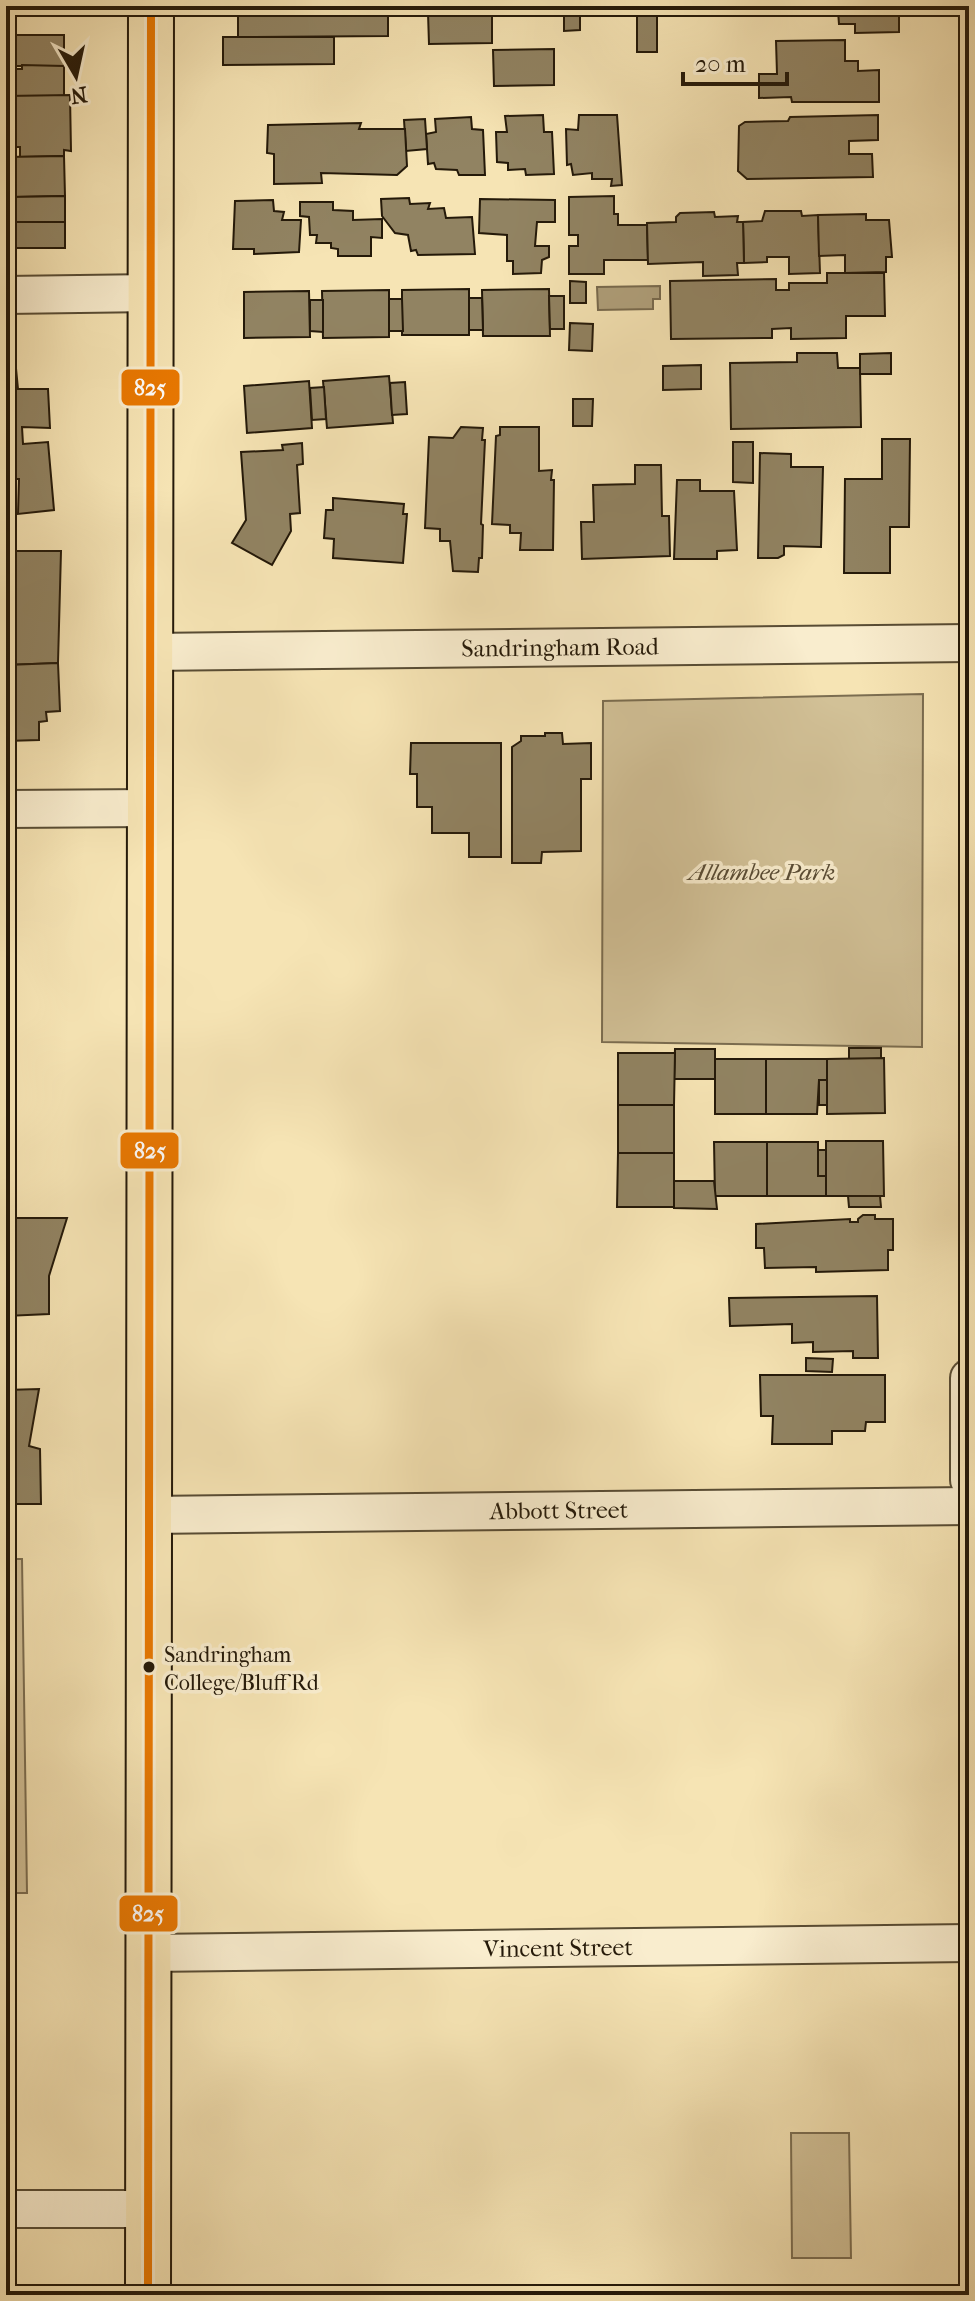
<svg xmlns="http://www.w3.org/2000/svg" width="975" height="2301" font-family="'IM FELL French Canon',serif">
  <style>
    .green { fill: #d2c197; stroke: #7b6d50; stroke-width: 2 }
    .water { fill: #af9f7a; stroke: #77694d; stroke-width: 2 }
    .building { fill: #918362; stroke: #241909; stroke-width: 2 }
    .lines { fill: none; stroke-linecap: round; stroke-linejoin: round }
    .minor-casing { stroke: #584c34; stroke-width: 40 }
    .major-casing { stroke: #241909; stroke-width: 48 }
    .minor { stroke: #f9edce; stroke-width: 36 }
    .major { stroke: #f6e4b4; stroke-width: 44 }
    .bus-1-casing { stroke: #f9edce; stroke-width: 14 }
    .bus-1 { stroke: #e97801; stroke-width: 8 }
    .bus-dot { fill: #241909; stroke: #f9edce; stroke-width: 3 }
    .labels { text-anchor: middle; stroke-width: 7; stroke-linejoin: round; paint-order: stroke }
    .bus-label { font-size: 22px; fill: #241909; stroke: #f9edce; text-anchor: start }
    .street-label { font-size: 24px; fill: #241909; stroke: #f9edce }
    .park-label { font-size: 24px; font-style: italic; fill: #584b34; stroke: #f9edce }
    .line-badge { stroke: #f9edce; stroke-width: 3 }
    .badge-label { font-size: 22px; text-anchor: middle; font-weight: bold; fill: #fff }
  </style>
  <rect width="100%" height="100%" fill="#f6e4b4"/>
  <filter id="stains"><feTurbulence type="fractalNoise" baseFrequency=".0025" numOctaves="4"/><feColorMatrix values="0 0 0 0 .2 0 0 0 0 .09 0 0 0 0 .02 0 0 0 .5 -.17"/></filter>
  <radialGradient id="worn" r=".72"><stop offset=".6" stop-color="#630" stop-opacity="0"/><stop offset="1" stop-color="#630" stop-opacity=".3"/></radialGradient>
  <g class="green">
    <polygon points="923,694 922,1047 602,1042 603,701"/>
    <polygon points="6,1559 22,1559 27,1893 6,1893"/>
    <polygon points="791,2133 849,2133 851,2258 792,2258"/>
  </g>
  <polygon class="water" points="660,286 660,299 653,299 653,309 598,310 597,287"/>
  <g class="building">
    <polygon points="238,6 400,6 400,12 238,14"/>
    <polygon points="564,6 594,6 594,15 580,16 580,30 564,31"/>
    <rect x="637" y="6" width="20" height="46"/>
    <polygon points="834,6 907,6 907,15 899,15 899,32 855,33 855,24 839,24 838,11"/>
    <polygon points="388,12 388,36 238,37 238,14"/>
    <polygon points="428,13 492,13 492,43 429,44"/>
    <polygon points="6,35 64,35 64,66 15,66 15,59 6,59"/>
    <polygon points="223,37 334,37 334,64 223,65"/>
    <polygon points="845,40 845,61 858,61 858,71 879,70 879,102 792,102 791,97 759,98 759,74 777,74 776,41"/>
    <polygon points="554,49 554,85 494,86 493,50"/>
    <polygon points="22,65 64,66 64,96 6,96 6,69 22,69"/>
    <polygon points="70,95 71,151 64,150 64,156 20,157 20,147 6,147 6,96"/>
    <polygon points="543,115 544,132 552,132 554,174 526,175 525,169 508,170 508,163 497,162 496,132 507,132 505,116"/>
    <polygon points="579,115 617,115 622,185 611,186 612,179 592,179 592,173 573,175 571,164 567,165 566,129 578,130"/>
    <polygon points="878,115 878,140 849,141 849,154 872,154 873,177 747,179 738,171 739,126 745,122 788,121 790,117"/>
    <polygon points="471,117 472,129 483,130 485,175 459,175 457,170 436,169 434,163 428,164 426,134 436,132 435,119"/>
    <polygon points="425,119 427,149 406,151 404,120"/>
    <polygon points="361,123 359,129 405,129 407,166 397,175 321,173 322,183 274,184 274,154 267,153 268,125"/>
    <polygon points="64,156 65,196 12,197 12,188 6,188 6,157"/>
    <polygon points="6,188 12,188 12,197 65,196 65,222 11,222 12,217 6,217"/>
    <polygon points="614,196 614,214 618,214 618,225 647,225 648,260 604,260 604,274 569,274 569,246 578,246 578,235 569,235 569,197"/>
    <polygon points="409,198 410,204 430,203 428,209 444,208 446,218 472,217 475,254 418,255 416,250 411,251 408,235 395,233 382,216 381,199"/>
    <polygon points="480,199 555,200 555,222 537,222 535,246 549,246 549,257 542,260 541,273 513,274 513,261 507,261 507,235 479,233"/>
    <polygon points="273,200 274,211 284,212 282,220 301,220 299,252 254,254 254,249 233,249 235,201"/>
    <polygon points="300,202 333,202 333,210 353,211 353,220 382,219 382,238 371,237 371,256 338,256 338,249 331,248 331,243 316,243 317,235 310,235 309,217 300,216"/>
    <polygon points="765,211 801,211 802,216 818,215 820,273 789,274 789,257 767,257 767,262 744,263 743,222 762,221"/>
    <polygon points="714,212 715,217 738,216 737,222 743,222 744,263 737,263 738,275 703,276 703,262 648,264 647,223 676,222 676,217 680,213"/>
    <polygon points="866,214 866,220 889,220 892,257 886,257 886,272 845,273 845,255 819,256 818,215"/>
    <polygon points="6,217 12,217 11,222 65,222 65,248 6,248"/>
    <polygon points="827,273 884,273 885,316 846,316 846,338 791,339 791,328 772,329 772,338 671,339 670,281 776,279 776,290 789,290 789,283 827,283"/>
    <polygon points="570,281 586,282 586,303 570,303"/>
    <polygon points="469,289 469,335 402,335 402,290"/>
    <polygon points="549,289 550,336 483,336 482,290"/>
    <polygon points="389,290 389,337 323,338 322,291"/>
    <polygon points="309,291 310,337 244,338 244,292"/>
    <polygon points="549,296 564,296 564,329 550,329"/>
    <polygon points="469,298 482,298 483,330 469,330"/>
    <polygon points="389,299 402,299 403,331 389,331"/>
    <polygon points="310,300 323,300 323,332 310,331"/>
    <polygon points="570,323 593,324 592,351 569,350"/>
    <polygon points="797,353 837,353 838,368 860,368 861,427 731,429 730,363 797,362"/>
    <polygon points="891,353 891,374 860,374 860,354"/>
    <polygon points="15,358 18,389 48,389 50,428 22,427 23,444 48,442 54,510 18,514 19,479 6,479 6,359"/>
    <polygon points="701,365 701,389 663,390 663,366"/>
    <polygon points="389,376 393,423 327,428 323,381"/>
    <polygon points="309,381 312,428 247,433 244,386"/>
    <polygon points="405,382 407,414 392,415 390,383"/>
    <polygon points="324,387 326,419 312,420 310,388"/>
    <polygon points="573,399 593,399 592,426 573,426"/>
    <polygon points="461,427 483,428 482,440 485,440 481,524 483,525 482,558 479,558 478,572 453,571 450,541 440,541 440,529 425,528 429,437 453,438"/>
    <polygon points="500,427 539,427 539,471 552,470 551,480 554,480 553,550 520,550 521,533 510,533 510,525 492,524 496,436 500,435"/>
    <polygon points="882,439 910,439 909,527 890,527 890,573 844,573 845,479 882,479"/>
    <polygon points="733,442 753,442 753,483 733,482"/>
    <polygon points="302,443 303,464 297,465 300,513 290,514 291,531 272,565 232,543 246,520 241,452 283,450 282,445"/>
    <polygon points="760,453 791,454 791,467 823,467 821,547 784,546 784,555 778,558 758,558"/>
    <polygon points="635,465 661,465 662,516 669,516 670,556 582,559 581,522 594,522 593,485 635,484"/>
    <polygon points="677,480 700,480 700,491 734,491 737,550 717,551 717,559 674,559"/>
    <polygon points="333,498 404,504 403,514 407,514 403,563 333,558 334,539 324,538 326,510 333,510"/>
    <polygon points="6,551 61,551 58,663 6,665"/>
    <polygon points="58,663 60,711 46,712 47,721 39,722 39,740 6,741 6,665"/>
    <polygon points="545,733 562,733 563,744 591,743 591,779 581,779 581,851 542,852 541,863 512,863 512,747 521,741 521,736 545,736"/>
    <polygon points="411,743 501,743 501,857 469,857 469,833 432,833 432,807 417,807 417,774 410,774"/>
    <rect x="849" y="1048" width="32" height="11"/>
    <polygon points="675,1049 715,1049 715,1079 674,1079"/>
    <polygon points="618,1053 675,1053 674,1105 618,1105"/>
    <polygon points="884,1058 885,1113 827,1114 827,1059"/>
    <rect x="715" y="1059" width="51" height="55"/>
    <polygon points="766,1059 827,1059 827,1080 819,1080 817,1114 766,1114"/>
    <rect x="819" y="1080" width="8" height="25"/>
    <rect x="618" y="1105" width="56" height="48"/>
    <polygon points="826,1141 883,1141 884,1196 826,1196"/>
    <polygon points="714,1142 767,1142 767,1196 715,1196"/>
    <polygon points="767,1142 818,1142 818,1176 826,1176 826,1196 767,1196"/>
    <rect x="818" y="1150" width="8" height="26"/>
    <polygon points="618,1153 674,1153 674,1207 617,1207"/>
    <polygon points="674,1181 714,1181 717,1209 674,1208"/>
    <polygon points="848,1196 880,1196 881,1207 849,1207"/>
    <polygon points="863,1215 875,1215 875,1219 893,1219 893,1250 888,1250 888,1270 816,1272 816,1267 765,1268 764,1248 756,1248 756,1224 850,1219 850,1222 858,1222 858,1219"/>
    <polygon points="6,1218 67,1218 49,1276 49,1314 6,1316"/>
    <polygon points="877,1296 878,1358 853,1358 853,1351 813,1352 813,1342 792,1343 792,1324 730,1326 729,1298"/>
    <polygon points="806,1358 833,1359 832,1372 806,1371"/>
    <polygon points="760,1375 885,1375 885,1422 866,1422 865,1431 832,1431 832,1444 772,1444 773,1416 761,1416"/>
    <polygon points="39,1389 29,1446 40,1449 41,1504 16,1504 16,1530 6,1530 6,1390"/>
  </g>
  <g class="lines">
    <g class="minor-casing">
      <g id="minor">
        <polyline points="6,295 152,293"/>
        <path id="s1" d="M150,652L969,643"/>
        <polyline points="6,809 150,808"/>
        <polyline points="969,1378 969,1480"/>
        <path id="s2" d="M149,1515L969,1506"/>
        <path id="s3" d="M148,1953L969,1943"/>
        <polyline points="6,2209 148,2209"/>
      </g>
    </g>
    <g class="major-casing">
      <polyline id="major" points="148,2295 151,6"/>
    </g>
    <use href="#minor" class="minor"/>
    <use href="#major" class="major"/>
    <g class="bus-1-casing">
      <polyline id="bus-1" points="148,2295 151,6"/>
    </g>
    <use href="#bus-1" class="bus-1"/>
  </g>
  <circle class="bus-dot" cx="149" cy="1667" r="7"/>
  <g class="labels">
    <g class="bus-label">
      <text x="164" y="1662">Sandringham<tspan x="164" dy="28">College/Bluff Rd</tspan></text>
    </g>
    <g class="street-label">
      <text dy="8" stroke="none"><textPath href="#s1" startOffset="410">Sandringham Road</textPath></text>
      <text dy="8" stroke="none"><textPath href="#s2" startOffset="410">Abbott Street</textPath></text>
      <text dy="8" stroke="none"><textPath href="#s3" startOffset="410">Vincent Street</textPath></text>
    </g>
    <g class="park-label">
      <text x="762" y="880">Allambee Park</text>
    </g>
  </g>
  <g class="line-badge">
    <rect x="120" y="368" width="61" height="39" rx="8" fill="#e97801"/>
    <rect x="119" y="1131" width="61" height="39" rx="8" fill="#e97801"/>
    <rect x="118" y="1894" width="61" height="39" rx="8" fill="#e97801"/>
  </g>
  <g class="badge-label">
    <text x="150" y="395">825</text>
    <text x="150" y="1158">825</text>
    <text x="148" y="1921">825</text>
  </g>
  <rect width="975" height="2301" fill="none" stroke="#f6e4b4" stroke-width="32"/>
  <rect x="8" y="8" width="959" height="2285" fill="none" stroke="#241909" stroke-width="4"/>
  <rect x="16" y="16" width="943" height="2269" fill="none" stroke="#241909" stroke-width="2"/>
  <g transform="translate(76 76) rotate(171)" stroke="#f9edce" stroke-width="6" paint-order="stroke">
  <path d="M0-6L14 30L0 20L-14 30Z" fill="#241909"/>
  <text y="-12" font-size="22" font-weight="bold" text-anchor="middle" fill="#241909">N</text>
  </g>
  <path d="M683 72v12h104v-12" fill="none" stroke="#241909" stroke-width="4"/>
  <text x="695" y="72" font-size="24" fill="#241909" stroke="#f9edce" stroke-width="6" paint-order="stroke">20 m</text>
  <rect width="100%" height="100%" filter="url(#stains)"/>
  <rect width="100%" height="100%" fill="url(#worn)"/>
</svg>
